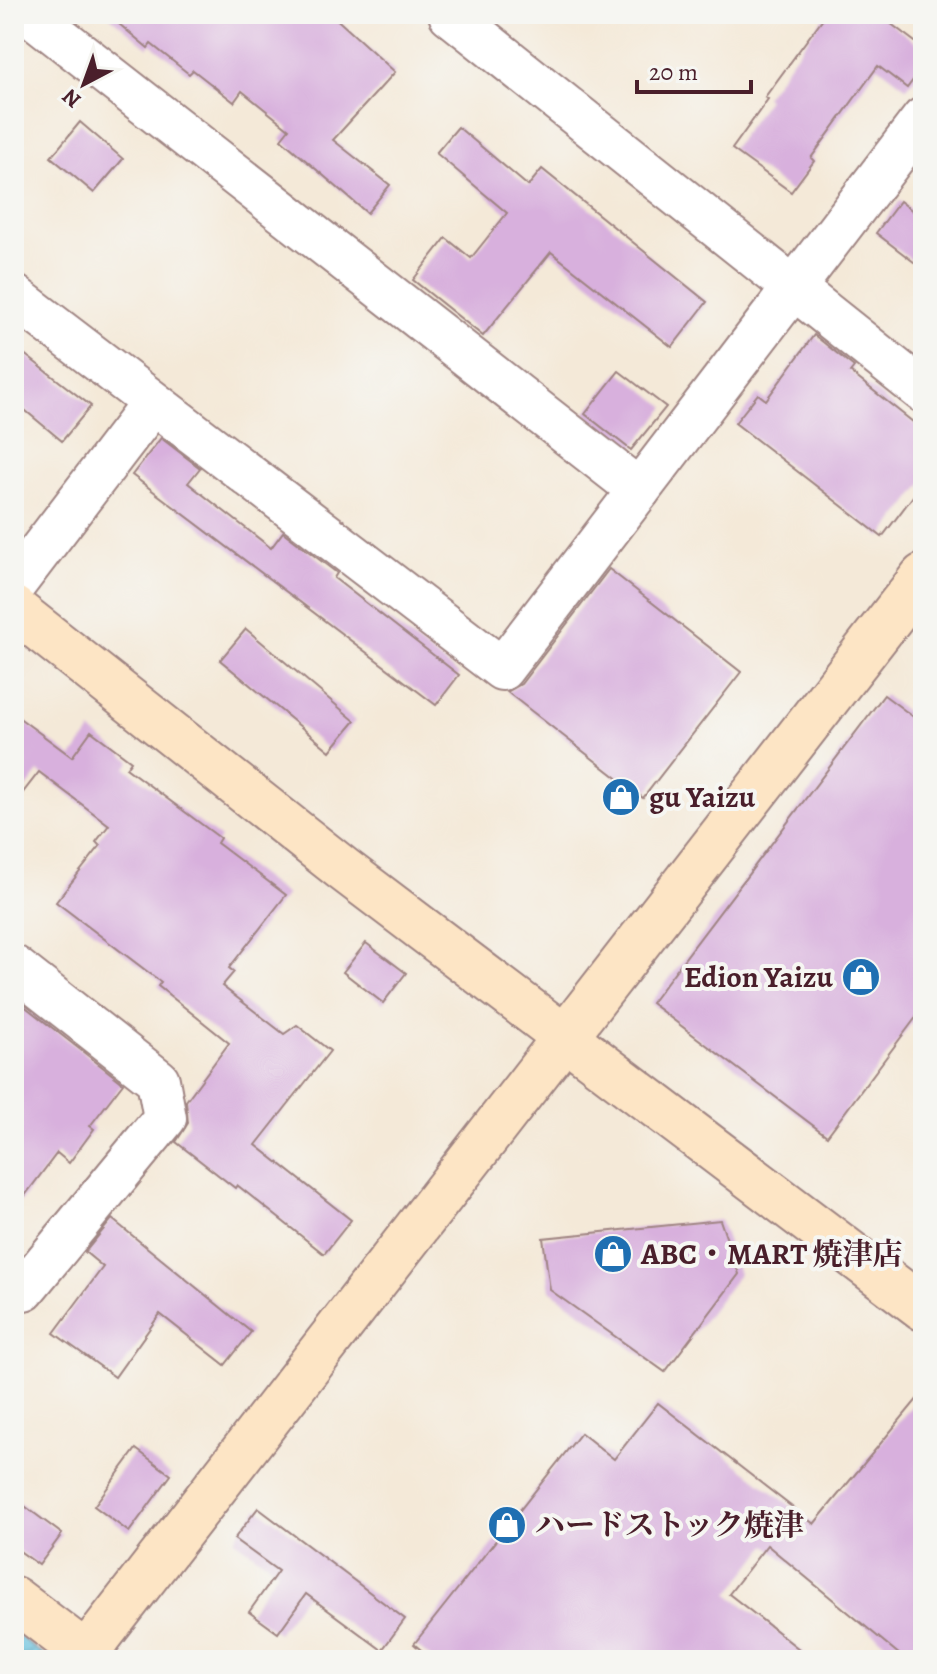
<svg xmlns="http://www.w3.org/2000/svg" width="937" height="1674" font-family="Alegreya,'Noto Serif JP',serif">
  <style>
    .water { fill: url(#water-waves); stroke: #546e84; stroke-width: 2 }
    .building { fill: #d8b0dd }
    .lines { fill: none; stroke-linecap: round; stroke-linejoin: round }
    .street-casing { stroke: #9f8482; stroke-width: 46 }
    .secondary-casing { stroke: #9f8482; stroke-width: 48 }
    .street { stroke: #fff; stroke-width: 42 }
    .secondary { stroke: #fde5c5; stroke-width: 44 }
    .labels { text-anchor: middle; stroke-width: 8; stroke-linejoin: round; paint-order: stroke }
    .poi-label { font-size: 30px; font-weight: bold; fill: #4a1f2b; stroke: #f6f6f2; text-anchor: start }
  </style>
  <defs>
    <pattern id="water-waves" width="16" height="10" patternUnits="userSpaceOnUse" patternTransform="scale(2)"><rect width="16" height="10" fill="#5ebedd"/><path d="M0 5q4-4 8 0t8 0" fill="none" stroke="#509ab3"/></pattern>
  </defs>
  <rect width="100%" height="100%" fill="#f6f6f2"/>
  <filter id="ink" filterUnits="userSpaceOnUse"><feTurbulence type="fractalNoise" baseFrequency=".0125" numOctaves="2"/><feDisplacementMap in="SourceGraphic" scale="16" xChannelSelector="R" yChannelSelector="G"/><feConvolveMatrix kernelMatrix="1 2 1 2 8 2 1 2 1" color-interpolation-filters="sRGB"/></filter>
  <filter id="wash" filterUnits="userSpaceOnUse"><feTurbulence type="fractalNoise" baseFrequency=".006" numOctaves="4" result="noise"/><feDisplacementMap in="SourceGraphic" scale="32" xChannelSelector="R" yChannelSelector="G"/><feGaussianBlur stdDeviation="1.8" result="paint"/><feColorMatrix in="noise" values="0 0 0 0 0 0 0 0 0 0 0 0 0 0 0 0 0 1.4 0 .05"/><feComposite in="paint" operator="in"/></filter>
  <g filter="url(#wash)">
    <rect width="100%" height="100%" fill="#f4e9d8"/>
    <polygon class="water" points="14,1632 50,1660 14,1660"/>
    <g id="blocks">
      <g class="building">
        <polygon points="107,14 331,14 395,72 333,140 390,185 367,213 281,139 289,129 242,91 234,102 193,70 189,74 151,44 148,48"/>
        <polygon points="826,14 878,14 923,48 923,67 907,88 878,66 811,158 814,161 791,192 732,149 768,99 765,97"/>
        <polygon points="80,122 123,159 94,193 51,157"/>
        <polygon points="458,127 528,186 542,169 707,302 672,347 551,252 483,336 413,280 446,238 471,258 507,213 436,153"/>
        <polygon points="900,201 923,219 923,269 876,233"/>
        <polygon points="814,335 854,367 850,372 923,430 923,483 882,537 735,423 758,394 766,400"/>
        <polygon points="14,346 91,406 62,441 14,401"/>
        <polygon points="619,371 666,407 631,450 585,414"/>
        <polygon points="161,438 200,468 188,483 271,548 283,532 337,573 334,578 459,675 436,705 132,475"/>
        <polygon points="609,569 741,672 643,798 507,692 521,684"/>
        <polygon points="246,629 355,721 330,751 220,660"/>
        <polygon points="884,695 923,724 923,1008 827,1136 651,1003"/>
        <polygon points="14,714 72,757 91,731 131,761 126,768 220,838 217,843 286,895 229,968 234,972 222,986 284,1034 297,1025 330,1051 256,1145 351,1220 324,1254 237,1185 235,1188 176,1142 188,1123 186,1101 229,1043 158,986 161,982 56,902 100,846 96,842 109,825 39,772 14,804"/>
        <polygon points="366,943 406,973 383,1003 343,972"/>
        <polygon points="14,998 123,1083 90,1126 94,1129 69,1163 57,1153 14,1210"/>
        <polygon points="112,1219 251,1332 225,1365 160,1314 115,1377 54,1333 103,1267 85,1252"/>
        <polygon points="720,1220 739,1274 665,1372 550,1290 543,1238"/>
        <polygon points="923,1392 923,1660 906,1660 767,1545 729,1594 813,1660 433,1660 414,1644 581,1433 614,1459 658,1403 814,1524"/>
        <polygon points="136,1449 171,1475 129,1532 94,1506"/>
        <polygon points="14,1498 62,1534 39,1565 14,1547"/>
        <polygon points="258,1508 405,1619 382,1650 306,1594 278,1633 249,1612 278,1571 234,1539"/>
      </g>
    </g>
  </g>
  <g filter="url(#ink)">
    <use href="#blocks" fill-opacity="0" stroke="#9f8482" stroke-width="2"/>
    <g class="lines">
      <g class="street-casing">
        <g id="street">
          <polyline points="30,14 639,490"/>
          <polyline points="450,14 923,391"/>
          <polyline points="14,296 502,669 923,119"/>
          <polyline points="14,585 153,403"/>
          <polyline points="14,967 158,1080 165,1118 24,1289 14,1282"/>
        </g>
      </g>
      <g class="secondary-casing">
        <g id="secondary">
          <polyline points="14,609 343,869 923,1308"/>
          <polyline points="14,1599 94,1660"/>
          <polyline points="81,1660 923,576"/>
        </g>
      </g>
      <use href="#street" class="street"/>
      <use href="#secondary" class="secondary"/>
    </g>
  </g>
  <defs>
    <g id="shop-disc" transform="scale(2)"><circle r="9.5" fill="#1f6fb2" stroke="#f6f6f2"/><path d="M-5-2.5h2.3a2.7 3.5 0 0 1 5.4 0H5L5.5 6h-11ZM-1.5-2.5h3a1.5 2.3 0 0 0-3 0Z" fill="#fff"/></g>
  </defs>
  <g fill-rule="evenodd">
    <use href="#shop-disc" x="621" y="797"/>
    <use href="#shop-disc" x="861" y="977"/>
    <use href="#shop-disc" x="613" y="1254"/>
    <use href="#shop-disc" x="507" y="1525"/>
  </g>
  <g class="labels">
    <g class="poi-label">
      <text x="649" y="807">gu Yaizu</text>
      <text x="833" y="987" text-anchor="end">Edion Yaizu</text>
      <text x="641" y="1264">ABC・MART 焼津店</text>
      <text x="535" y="1535">ハードストック焼津</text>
    </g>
  </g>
  <rect width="937" height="1674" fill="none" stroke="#f6f6f2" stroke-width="48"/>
  <g transform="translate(84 84) rotate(221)" stroke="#f6f6f2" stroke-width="6" paint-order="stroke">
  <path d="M0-6L14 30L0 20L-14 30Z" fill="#4a1f2b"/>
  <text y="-12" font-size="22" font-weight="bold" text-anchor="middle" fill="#4a1f2b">N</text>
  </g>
  <path d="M637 80v12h114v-12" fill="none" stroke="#4a1f2b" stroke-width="4"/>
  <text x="649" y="80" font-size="24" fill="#4a1f2b" stroke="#f6f6f2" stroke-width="6" paint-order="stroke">20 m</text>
</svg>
